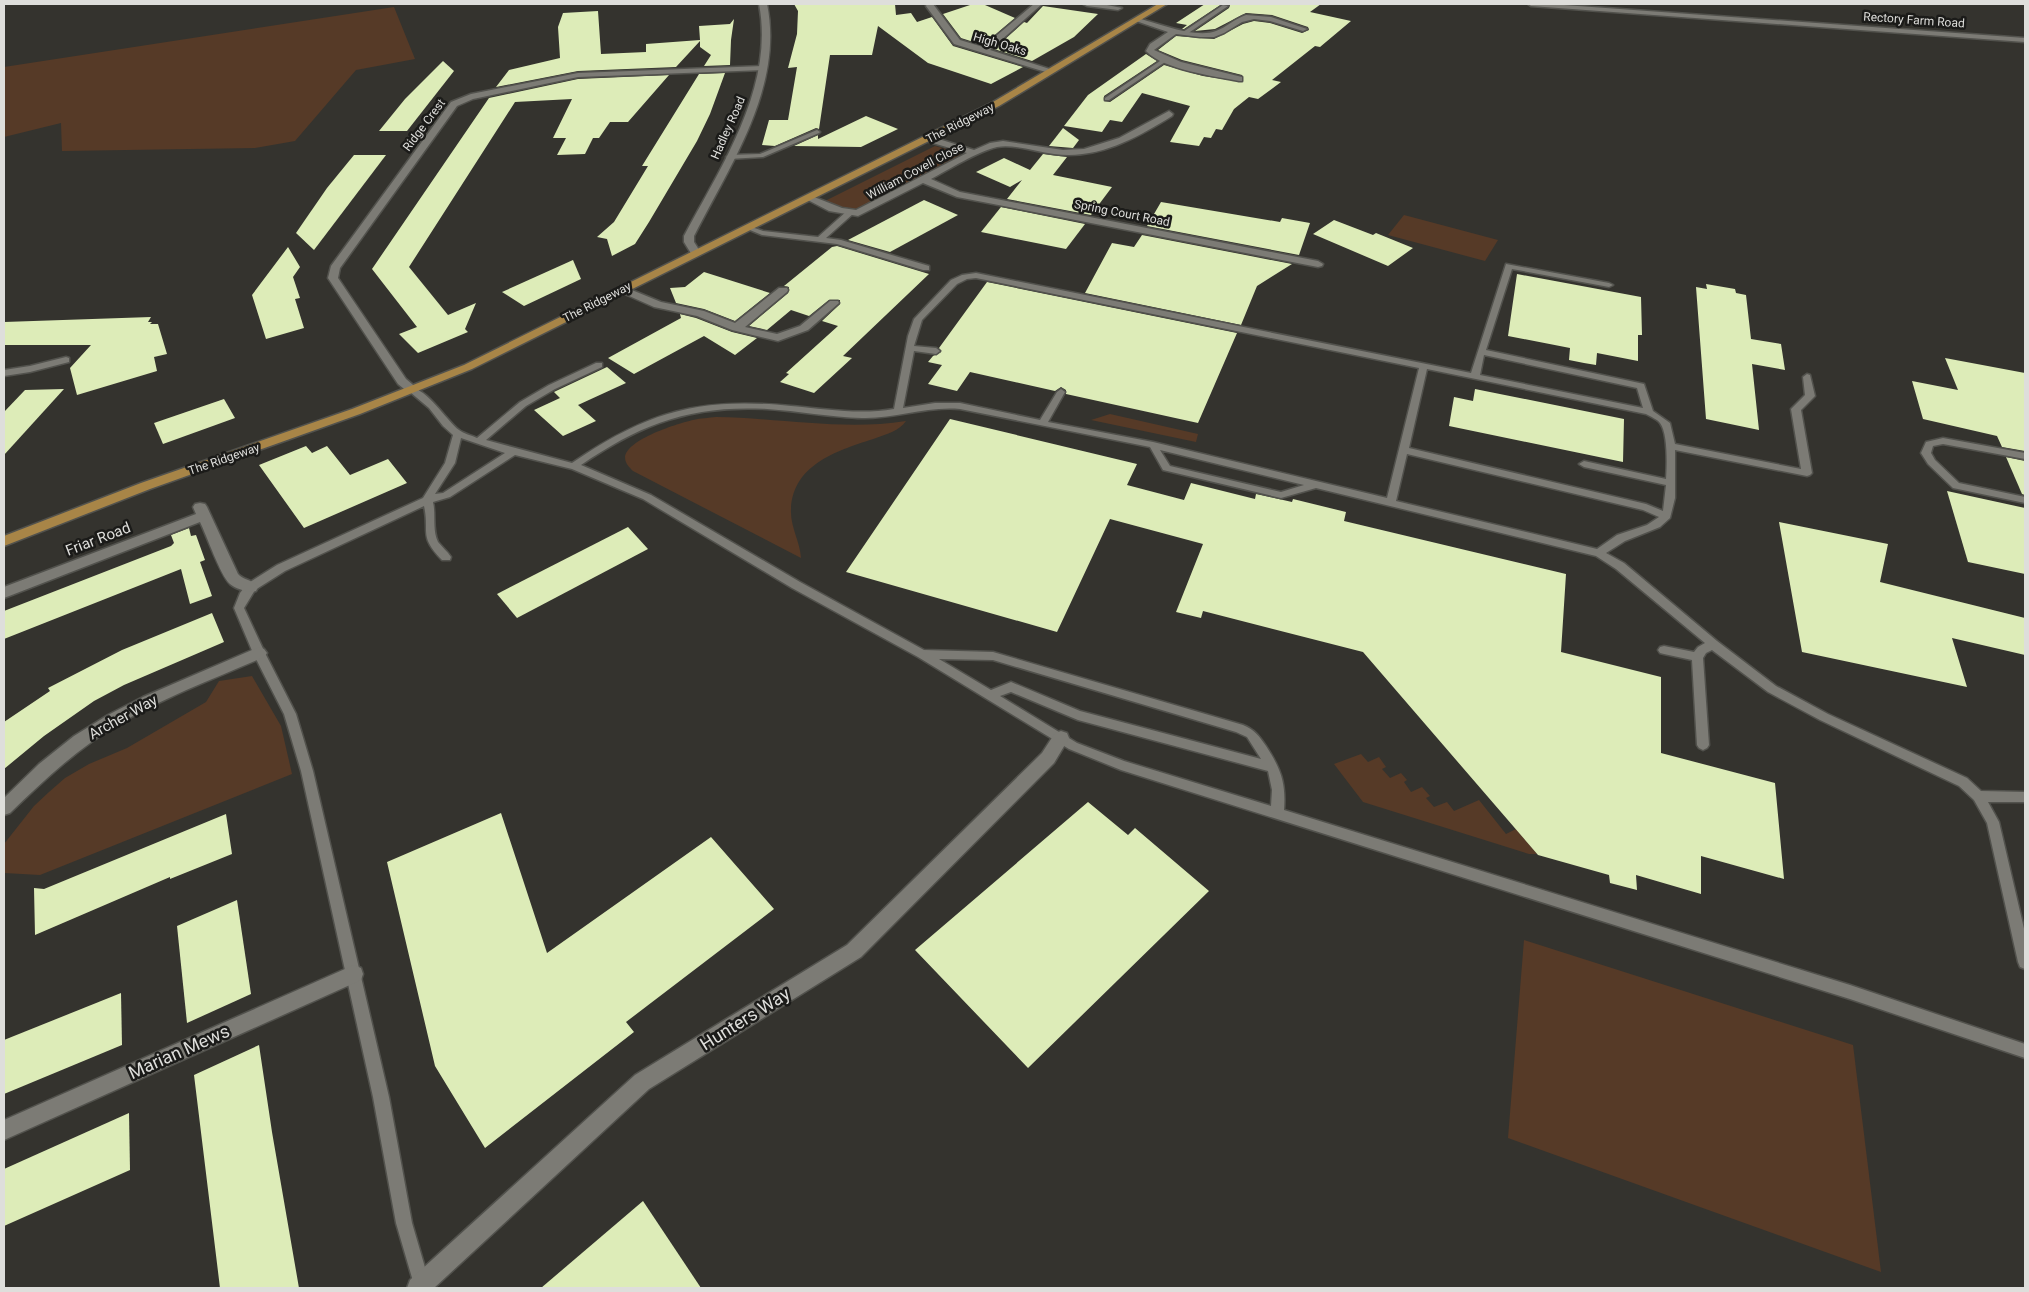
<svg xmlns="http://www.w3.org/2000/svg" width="2029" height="1292" font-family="Roboto,sans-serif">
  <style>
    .green { fill: #563a27 }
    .building { fill: #ddecb8 }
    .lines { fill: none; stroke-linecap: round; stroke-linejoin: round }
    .lane-casing { stroke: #52524d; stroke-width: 3 }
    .street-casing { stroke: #52524d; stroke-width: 3 }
    .secondary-casing { stroke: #52524d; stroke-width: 3 }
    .primary-casing { stroke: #52524d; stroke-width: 3 }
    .lane { fill: #7c7b75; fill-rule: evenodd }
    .street { fill: #7c7b75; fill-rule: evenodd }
    .secondary { fill: #7c7b75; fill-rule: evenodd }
    .primary { fill: #a88547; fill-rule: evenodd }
    .labels { text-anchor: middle; stroke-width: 5; stroke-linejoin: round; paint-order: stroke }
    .far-street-label { font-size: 12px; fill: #dededb; stroke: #1b1b19 }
    .street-label { font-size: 15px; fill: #dededb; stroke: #1b1b19 }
    .near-street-label { font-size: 18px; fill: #dededb; stroke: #1b1b19 }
  </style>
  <rect width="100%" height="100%" fill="#34332e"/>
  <g class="green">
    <polygon points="394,7 415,59 356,70 295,141 255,148 62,151 61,123 4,137 4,67"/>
    <polygon points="935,146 958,152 960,155 861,208 849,210 825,201"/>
    <polygon points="1404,215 1498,240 1485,261 1388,235"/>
    <polygon points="1110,414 1198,434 1196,442 1091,420"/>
    <path d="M716,417C780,418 844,431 906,421C899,431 887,434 876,438C840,450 793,463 791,509C790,527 800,541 801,558L633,471C631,469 627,465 626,462C617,442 679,423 693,420C701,418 709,418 716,417Z"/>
    <polygon points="252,676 281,726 292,774 40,875 4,873 4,844 34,806 49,792 65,778 89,764 127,748 206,702 219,681"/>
    <polygon points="1361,754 1368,762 1379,757 1386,767 1382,769 1390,778 1401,773 1407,780 1404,782 1411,792 1422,787 1430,796 1426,798 1434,807 1447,802 1454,811 1479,800 1506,834 1516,829 1537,854 1529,854 1363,802 1334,764"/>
    <polygon points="1524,940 1853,1045 1881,1272 1508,1138"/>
  </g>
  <g class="building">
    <polygon points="794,4 895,4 896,15 911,13 917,22 932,17 953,46 1023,67 991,84 928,63 878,26 872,55 830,55 819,129 816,128 775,146 762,145 769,120 788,120 797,67 788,68 797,34 798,11"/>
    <polygon points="973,4 985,5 1015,18 983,45 961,38 943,14"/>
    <polygon points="1205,4 1222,4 1184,29 1182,29 1187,25 1176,23"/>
    <polygon points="1226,4 1321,4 1310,12 1351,21 1320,47 1315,46 1272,80 1281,82 1258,99 1249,97 1234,109 1222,130 1216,129 1211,138 1204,137 1199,146 1170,142 1190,106 1142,93 1122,122 1110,120 1102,132 1064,126 1088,95 1146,54 1157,61 1104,96 1104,101 1110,102 1164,65 1203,76 1243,82 1242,75 1182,60 1158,50 1176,36 1214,39 1243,24 1254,21 1270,23 1302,33 1309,30 1308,27 1272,15 1246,13 1215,29 1195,31 1229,8 1230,5"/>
    <polygon points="1043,6 1098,14 1074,37 1032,61 994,49 1024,22 1027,23"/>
    <polygon points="598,11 601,54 646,52 646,44 700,40 699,26 730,24 734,19 731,40 730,65 704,66 711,55 700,47 700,41 676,67 578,71 496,87 509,70 560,58 558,27 563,13"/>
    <polygon points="443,61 454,71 407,131 379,131 405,99"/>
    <polygon points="725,73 710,114 697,141 649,222 635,244 612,256 607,239 597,237 614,222 648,166 642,166 699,74"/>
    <polygon points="669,75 628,122 610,122 599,138 593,138 585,154 557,155 566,138 553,138 572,99 515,102 409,267 448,315 476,303 465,329 468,332 418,353 399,334 417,327 372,269 489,98 578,79"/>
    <polygon points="866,116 898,129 861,147 794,146 818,135 818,139"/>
    <polygon points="1063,128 1079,140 1073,148 1049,146"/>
    <polygon points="1043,154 1067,157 1053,175 1112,187 1091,215 1007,199 1022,180 1010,187 976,172 1004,158 1030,170"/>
    <polygon points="354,155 386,155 314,250 296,233 327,188"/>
    <polygon points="924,200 958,215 890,252 848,240"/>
    <polygon points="1161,202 1280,222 1282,218 1310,223 1299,255 1147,226"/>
    <polygon points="1001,207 1085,224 1066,249 981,232"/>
    <polygon points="1334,220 1373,235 1376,233 1413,248 1388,266 1313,234"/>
    <polygon points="1142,235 1292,264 1257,286 1241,325 1085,293 1112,243 1134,247"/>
    <polygon points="837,246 929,274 843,356 852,358 814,393 780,382 789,374 786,373 838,326 822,321 840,304 840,300 829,300 809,316 791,310 767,330 749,326 788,293 789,287 784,286 832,247"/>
    <polygon points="288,247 300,267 293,277 300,298 295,299 304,328 266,339 252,295"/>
    <polygon points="573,260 581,279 524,306 502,292"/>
    <polygon points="704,272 770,293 735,321 704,309 676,303 670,288 685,287"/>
    <polygon points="1517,274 1641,297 1642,335 1638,335 1638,361 1597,353 1596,365 1584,363 1569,360 1570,348 1508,336"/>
    <polygon points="987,282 1237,333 1198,423 1066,394 1066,390 1061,387 1055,391 970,372 957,391 928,384 942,365 928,362 933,356 941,352 939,348"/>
    <polygon points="1706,284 1735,289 1736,293 1746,295 1751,339 1781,344 1785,370 1752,364 1759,430 1706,419 1696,287 1707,289"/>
    <polygon points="680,314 696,318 732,332 757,338 735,355 704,336 634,374 608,358 681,318"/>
    <polygon points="151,317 148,322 152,322 150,324 158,324 167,354 154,357 157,371 77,395 70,368 91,345 4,345 4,322"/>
    <polygon points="1945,358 2025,373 2025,451 2002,447 1997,436 1923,419 1912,381 1958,390"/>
    <polygon points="607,367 626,383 578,405 596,421 563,436 534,410 560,398 554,392 556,391"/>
    <polygon points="64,389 4,455 4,412 25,390"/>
    <polygon points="1475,389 1624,419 1623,462 1449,426 1454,397 1473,401"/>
    <polygon points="224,399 235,418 163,444 154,423"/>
    <polygon points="950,419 1137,464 1127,485 1184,500 1191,483 1255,499 1256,494 1292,502 1293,499 1346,512 1344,521 1566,574 1561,652 1661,677 1661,753 1775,783 1784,879 1701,856 1701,894 1636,875 1637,890 1610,883 1609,875 1538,855 1363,652 1203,611 1201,618 1176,612 1203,544 1110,519 1057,632 846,572"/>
    <polygon points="306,446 312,453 327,446 350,475 388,459 407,483 304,528 259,465"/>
    <polygon points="2006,457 2025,461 2025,495 2022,494"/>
    <polygon points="1947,491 2025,508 2025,574 1968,562"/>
    <polygon points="1779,522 1888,544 1880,582 2025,618 2025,655 1952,638 1967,687 1802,652"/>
    <polygon points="628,527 648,549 517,618 497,594"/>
    <polygon points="189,528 191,536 196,535 205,560 200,562 212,596 190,604 181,569 4,639 4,611 171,546 174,543 171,535"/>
    <polygon points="212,613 224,642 124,685 94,701 44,736 4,769 4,722 50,691 48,688 122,650"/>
    <polygon points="1088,802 1128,835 1135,828 1209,891 1028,1068 915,950"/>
    <polygon points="501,813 547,953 711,837 774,909 626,1022 634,1032 485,1148 435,1066 387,862"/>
    <polygon points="226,814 232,854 170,879 170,877 35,935 34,888 44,889"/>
    <polygon points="237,900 251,994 187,1023 177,926"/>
    <polygon points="121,993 122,1045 4,1094 4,1040"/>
    <polygon points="259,1045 272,1132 299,1288 220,1288 194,1075"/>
    <polygon points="129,1113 130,1170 4,1226 4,1169"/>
    <polygon points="643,1201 701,1288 541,1288"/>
  </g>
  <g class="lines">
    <g class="lane-casing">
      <g id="lane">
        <polygon points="1528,4 1550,4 2025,38 2025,42 1531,6"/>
        <polygon points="1223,5 1228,6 1187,34 1183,34 1183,32"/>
        <polygon points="1163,59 1168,60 1109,100 1105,100 1105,98"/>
        <polygon points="817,130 820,132 819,133 763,157 729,159 726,157 729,155 760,154"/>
        <polygon points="847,211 854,213 826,238 841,240 929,266 929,270 923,270 837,244 762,235 745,228 749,226 763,231 818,237"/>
        <path d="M1506,264L1609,283L1613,285L1609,287L1512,269L1486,350L1644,384L1653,411L1670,423L1675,444L1801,469L1791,409L1805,395L1803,377L1807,374L1810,375L1815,396L1801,410L1812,473L1810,475L1807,476L1675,450V498L1670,518L1660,527L1625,541L1606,553L1624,563L1717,641L1776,686L1828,714L1967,778L1981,791L2025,792V802H1988L1999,822L2025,933V969L2020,967L2018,962L1987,823L1974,800L1959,786L1820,720L1768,692L1712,650L1706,653L1703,658L1709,745L1707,748L1703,750L1699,748L1697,745L1692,660L1664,654L1660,653L1658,650L1660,647L1664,646L1694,652L1698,647L1705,643L1616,569L1596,556L1316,488L1281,498L1163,470L1150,447L960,409C926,406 895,419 862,418C830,417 798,411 767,409C692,405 642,423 581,465L651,495L800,582L924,650L993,652L1243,725C1255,730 1259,736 1266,746C1281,769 1286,783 1284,810L1850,985L2025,1044V1058L1850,999L1121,770L1069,749L918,657L792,588L643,499L572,469L515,455L450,497L433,502C436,514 432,530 438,542C442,547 447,551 451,557L450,560H442C418,535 430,533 424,506L285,571L255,590L244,608L265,653L296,714L313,771L389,1097L412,1223L431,1288H415L396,1223L373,1097L301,771L284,714L253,653L234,608L240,593L247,584L277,565L423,498L445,463L453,435L443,426L429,408L410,392V388C425,386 447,421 459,430C464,434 471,435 477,438L520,402L549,385L596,363H602V367L555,389L526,406L486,440L572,463C648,411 700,397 791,406C825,409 860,415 894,409L908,336L914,319L951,280L962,275L976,273L1471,373ZM976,278L1419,368L1387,498L1153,442L1048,422L1065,392L1061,389L1057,392L1040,420L960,403H935L903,408L914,351L936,354L940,351L936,348L914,346L922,320L957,284L967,279ZM1484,355L1637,388L1643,408L1480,375ZM1427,369L1646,414C1651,417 1657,419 1660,423C1668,433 1667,466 1666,479L1584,461L1579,464L1584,467L1666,485L1663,511L1646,504L1409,448ZM461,438L505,453L443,493L435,494L455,463ZM1160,450L1304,485L1281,492L1170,466ZM1407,454L1643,510L1659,517L1647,525L1617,535L1597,549L1396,501ZM939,659L993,660L1236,732L1247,737L1261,759L1080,711L1011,682L991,690ZM1011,692L1078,720L1268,771L1272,790L1271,806L1124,761L1077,743L1000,696Z"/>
        <polygon points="66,357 69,358 69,362 30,372 4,376 4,370 30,366"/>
        <polygon points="1943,438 2025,453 2025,459 1943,444 1933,446 1931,453 1935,460 1959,483 2025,497 2025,503 1953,488 1928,464 1921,453 1926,442"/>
      </g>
    </g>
    <g class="street-casing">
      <g id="street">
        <polygon points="927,4 933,4 960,40 983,47 1034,4 1042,4 990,50 1056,71 1049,73 954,44 926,6"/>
        <polygon points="1083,4 1102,4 1122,8 1118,10 1087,6"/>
        <path d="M1246,15L1271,17L1307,29L1303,31L1270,21L1254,19L1242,22L1224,33L1214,37H1200L1176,34L1154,50L1181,62L1242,77V81H1239C1214,76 1164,70 1146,51L1150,44L1168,32L1133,20L1137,18C1157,23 1196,39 1216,31C1227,27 1234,19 1246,15Z"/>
        <polygon points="763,66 766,66 766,70 578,77 473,99 457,106 340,268 338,278 406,379 419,390 417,393 409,393 398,384 328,278 331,266 451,102 471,94 578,73"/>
        <path d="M1169,111L1173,114L1172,116C1137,138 1097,160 1054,154C1036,152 1015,144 997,147C978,151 948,170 931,179L960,192L1318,261L1323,264L1322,266L1318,267L957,197L923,183L858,216L829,211L804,198L809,195L842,208L856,210L967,153L926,141L925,139L929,136L974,150L990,143L1003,141L1063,150L1084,149L1119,138Z"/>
        <polygon points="622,286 661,302 704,311 735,323 779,288 787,288 788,290 787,292 745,327 777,334 800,326 830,301 838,301 839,303 808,330 778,341 732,330 697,316 654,307 618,291 617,289"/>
        <path d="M200,503L205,504L207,507L238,574C243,580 254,580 258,587L256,591C249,593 236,589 230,584C220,575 207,536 200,522L4,598V587L196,514L193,507L195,504Z"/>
        <path d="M259,647L264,649L267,653L264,657C216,678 164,697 119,724C78,748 44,780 10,813L4,815V798L39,764L74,736L108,715L143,697Z"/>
        <polygon points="1061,731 1067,733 1069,738 1054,763 861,957 649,1089 434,1288 407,1288 410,1280 635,1075 847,945 1042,753 1055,733"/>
        <polygon points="354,965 361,968 363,974 361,980 4,1140 4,1120"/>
      </g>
    </g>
    <g class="secondary-casing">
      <path id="secondary" d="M759,4H767C784,87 730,165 694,236V242L701,253L700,255H692L684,242V236C721,166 775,87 759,4Z"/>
    </g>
    <g class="primary-casing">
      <polygon id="primary" points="1158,4 1167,4 999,106 472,369 360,414 150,489 4,546 4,536 141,483 352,409 464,365 993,102"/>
    </g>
    <use href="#lane" class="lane"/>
    <use href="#street" class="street"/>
    <use href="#secondary" class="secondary"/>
    <use href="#primary" class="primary"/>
  </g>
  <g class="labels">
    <g class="far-street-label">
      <text transform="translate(1914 20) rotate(4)" y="4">Rectory Farm Road</text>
      <text transform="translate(1000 44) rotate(16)" y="4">High Oaks</text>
      <text transform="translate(960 123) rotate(-27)" y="4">The Ridgeway</text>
      <text transform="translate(424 125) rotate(-53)" y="4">Ridge Crest</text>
      <text transform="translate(728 128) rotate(-66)" y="4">Hadley Road</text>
      <text transform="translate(915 171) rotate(-28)" y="4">William Covell Close</text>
      <text transform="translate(1122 213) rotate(11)" y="4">Spring Court Road</text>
      <text transform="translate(597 302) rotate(-27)" y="4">The Ridgeway</text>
      <text transform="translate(224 459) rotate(-19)" y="4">The Ridgeway</text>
    </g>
    <g class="street-label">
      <text transform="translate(98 539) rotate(-21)" y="5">Friar Road</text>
      <text transform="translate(123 717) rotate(-29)" y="5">Archer Way</text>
    </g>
    <g class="near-street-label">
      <text transform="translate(745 1019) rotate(-32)" y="6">Hunters Way</text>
      <text transform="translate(179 1052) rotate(-24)" y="6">Marian Mews</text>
    </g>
  </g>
  <rect width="2029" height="1292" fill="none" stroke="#dededb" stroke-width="10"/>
</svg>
